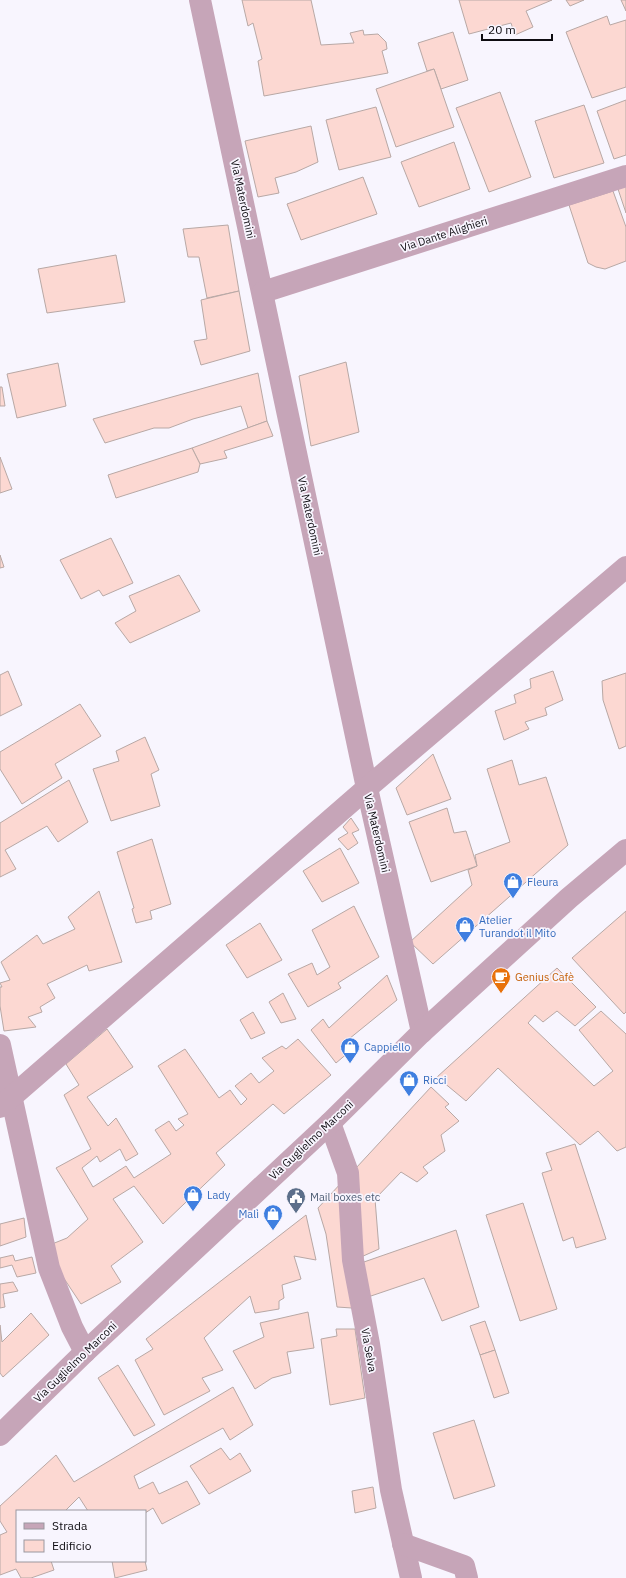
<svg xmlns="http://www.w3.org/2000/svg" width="626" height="1578" font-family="'IBM Plex Sans',sans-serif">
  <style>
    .building { fill: #fcd8d2; stroke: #b8a8a5 }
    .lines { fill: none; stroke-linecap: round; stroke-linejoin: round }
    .minor { stroke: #c6a5b8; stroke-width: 22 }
    .labels { text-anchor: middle; stroke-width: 3.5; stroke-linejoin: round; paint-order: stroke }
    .street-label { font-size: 11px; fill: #0e0c11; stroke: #f8f5fe }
    .shop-label { font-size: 11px; fill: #366cbe; stroke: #f8f5fe; text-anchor: start }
    .food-label { font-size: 11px; fill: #c56008; stroke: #f8f5fe; text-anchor: start }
    .service-label { font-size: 11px; fill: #4e5e75; stroke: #f8f5fe; text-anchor: start }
  </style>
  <rect width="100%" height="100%" fill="#f8f5fe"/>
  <g class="building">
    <polygon points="242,0 311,0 321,45 354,43 350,33 363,30 364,35 378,34 386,42 387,49 382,51 388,73 264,96 258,61 262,59 253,23 248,26"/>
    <polygon points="459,0 552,0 526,11 533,27 515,35 511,23 469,34"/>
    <polygon points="566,0 584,0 570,6"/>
    <polygon points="621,0 626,0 626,11"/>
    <polygon points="607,16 610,25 626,20 626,87 592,98 566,32"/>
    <polygon points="453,32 468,80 441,89 434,69 427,71 418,43"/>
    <polygon points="434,69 454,127 396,147 376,89"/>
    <polygon points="500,92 531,177 489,192 456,108"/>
    <polygon points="626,100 626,155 614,159 597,111"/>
    <polygon points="584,105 604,163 554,178 535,121"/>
    <polygon points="376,107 391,157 339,170 326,120"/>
    <polygon points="311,126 318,162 296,172 275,178 279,193 258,197 245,141"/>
    <polygon points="454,142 470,189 419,207 401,162"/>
    <polygon points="363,177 377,214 301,240 287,204"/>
    <polygon points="626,186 626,213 618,189"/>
    <polygon points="613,191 626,227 626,261 605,269 596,267 588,263 569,205"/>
    <polygon points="228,225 239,291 207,298 199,257 188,257 183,229"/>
    <polygon points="116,255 125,302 47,313 38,269"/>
    <polygon points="239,291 250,351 201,365 194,341 207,339 201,300"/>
    <polygon points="346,362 359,432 311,446 299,376"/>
    <polygon points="58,363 66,406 17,418 7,374"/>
    <polygon points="258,373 267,421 248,428 241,406 193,419 169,428 154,428 105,443 93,419"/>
    <polygon points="0,387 2,387 5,406 0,406"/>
    <polygon points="267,421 273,436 224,451 227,458 200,464 192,448"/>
    <polygon points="192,448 200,464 198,472 116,498 108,475"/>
    <polygon points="0,457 12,489 0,493"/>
    <polygon points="111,538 133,583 103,596 99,590 81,599 60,560"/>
    <polygon points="0,555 4,567 0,568"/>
    <polygon points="179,575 200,611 130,643 115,623 136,611 129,596"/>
    <polygon points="8,671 22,705 0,716 0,675"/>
    <polygon points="553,671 563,700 545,708 547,715 525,722 529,729 504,740 495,711 516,703 514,695 531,688 530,679"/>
    <polygon points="626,673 626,746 619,749 603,700 602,681"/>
    <polygon points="80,704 101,736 55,764 62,778 22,804 0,769 0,752"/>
    <polygon points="145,737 159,770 151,774 160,806 111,821 93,769 119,761 116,751"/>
    <polygon points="433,754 451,799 407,815 396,788"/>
    <polygon points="512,760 519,785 546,777 568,845 433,964 410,942 472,885 468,870 477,866 475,855 510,842 487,769"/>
    <polygon points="69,780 88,822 58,842 47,826 5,850 16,869 0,877 0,823"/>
    <polygon points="447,808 454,833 466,831 477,866 431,882 409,822"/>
    <polygon points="351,818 359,830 352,833 358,843 348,850 338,839 348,833 343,827"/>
    <polygon points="152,839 171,904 150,911 152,919 136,923 132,909 134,908 117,852"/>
    <polygon points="340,848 359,883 322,902 303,871"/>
    <polygon points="99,891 122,962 89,971 87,965 47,984 55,998 40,1007 42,1012 28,1017 36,1027 4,1031 0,1006 0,987 2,987 0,983 10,980 1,962 37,935 43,944 75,929 68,917"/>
    <polygon points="354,906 379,957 338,983 341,988 308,1007 288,974 312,963 317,975 330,967 312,930"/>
    <polygon points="626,911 626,1012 624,1014 572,958"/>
    <polygon points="260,923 282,960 247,978 226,945"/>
    <polygon points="557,968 596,1007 575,1026 557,1011 543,1022 535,1015 528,1023 594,1086 613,1071 579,1030 601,1011 626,1034 626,1147 617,1151 598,1131 580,1145 498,1068 466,1101 437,1077"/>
    <polygon points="387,975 397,1000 344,1043 349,1052 336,1063 311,1030 323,1019 329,1028"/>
    <polygon points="283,993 296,1019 281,1023 269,1002"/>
    <polygon points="253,1012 265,1033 251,1039 240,1020"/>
    <polygon points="107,1029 133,1067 87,1097 108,1126 116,1118 138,1154 126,1161 120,1149 100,1162 97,1156 82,1168 93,1187 126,1166 134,1178 171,1154 155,1130 169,1121 176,1131 184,1125 178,1119 188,1114 158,1066 185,1049 219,1098 230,1090 241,1105 247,1099 235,1086 251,1073 259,1083 274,1071 262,1058 282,1046 286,1049 298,1039 331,1075 284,1114 273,1104 216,1153 225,1165 163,1224 134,1186 113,1199 143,1242 111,1266 121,1282 81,1304 55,1265 52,1244 67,1238 88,1219 56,1168 91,1149 64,1095 79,1085 66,1064"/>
    <polygon points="431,1087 449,1104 445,1107 459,1121 441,1135 445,1151 423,1167 428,1173 417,1182 401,1172 375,1199 379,1249 361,1257 356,1168"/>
    <polygon points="575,1144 606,1239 576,1248 573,1237 563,1241 542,1173 552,1170 546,1153"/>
    <polygon points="342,1182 352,1308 337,1307 326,1234 318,1208"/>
    <polygon points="523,1203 557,1309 520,1321 486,1215"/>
    <polygon points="306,1215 316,1260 294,1256 301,1279 282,1285 284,1298 279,1301 279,1309 255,1313 250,1296 204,1338 223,1370 202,1378 210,1391 164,1415 135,1360 153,1349 146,1339"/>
    <polygon points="24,1218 26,1237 0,1246 0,1224"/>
    <polygon points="456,1230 479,1307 442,1321 424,1278 368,1297 361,1263"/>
    <polygon points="13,1255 15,1261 32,1257 36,1273 17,1277 12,1265 0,1268 0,1258"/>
    <polygon points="13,1282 18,1291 3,1294 5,1307 0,1308 0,1284"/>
    <polygon points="308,1312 314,1348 287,1352 291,1373 272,1378 255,1389 233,1351 264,1337 260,1323"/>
    <polygon points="31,1313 49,1335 3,1377 0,1373 0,1325 2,1342"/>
    <polygon points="485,1321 495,1350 480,1355 470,1326"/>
    <polygon points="336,1329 355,1329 365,1398 330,1405 321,1339 337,1336"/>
    <polygon points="495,1350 509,1393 494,1398 480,1355"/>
    <polygon points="118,1365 155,1425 134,1436 98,1378"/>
    <polygon points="233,1387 253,1425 230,1440 223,1428 134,1476 139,1489 153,1482 159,1494 187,1481 200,1504 162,1524 153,1508 145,1513 145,1511 88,1511 79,1497 65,1511 17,1511 17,1561 51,1561 54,1570 31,1578 21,1578 16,1569 0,1575 0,1535 7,1532 0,1521 0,1506 56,1455 74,1482"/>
    <polygon points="474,1420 495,1486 454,1499 433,1433"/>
    <polygon points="221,1448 230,1460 240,1453 251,1471 209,1494 190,1466"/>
    <polygon points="373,1487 376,1508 355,1513 352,1491"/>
    <polygon points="112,1561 145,1561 147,1570 115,1578"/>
  </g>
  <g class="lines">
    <g class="minor">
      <polyline points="200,0 367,788 422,1032"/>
      <polyline points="263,292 626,176"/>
      <polyline points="0,1045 49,1268 72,1327 85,1352"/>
      <polyline points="0,1107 367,788 626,567"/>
      <polyline points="330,1123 348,1173 353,1260 369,1344 391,1490 411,1578"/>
      <polyline points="0,1435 85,1352 330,1123 422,1032 569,898 626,850"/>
      <polyline points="403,1544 464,1566 467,1578"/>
    </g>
  </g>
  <defs>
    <g id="shop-pin" transform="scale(1)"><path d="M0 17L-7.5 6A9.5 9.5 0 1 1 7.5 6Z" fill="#3f7fe0" stroke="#f8f5fe"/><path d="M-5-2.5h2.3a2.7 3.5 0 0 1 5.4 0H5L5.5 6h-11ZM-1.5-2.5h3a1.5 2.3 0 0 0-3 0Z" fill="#fff"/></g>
    <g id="cafe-pin" transform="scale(1)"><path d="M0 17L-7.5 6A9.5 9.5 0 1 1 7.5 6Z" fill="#e8710a" stroke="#f8f5fe"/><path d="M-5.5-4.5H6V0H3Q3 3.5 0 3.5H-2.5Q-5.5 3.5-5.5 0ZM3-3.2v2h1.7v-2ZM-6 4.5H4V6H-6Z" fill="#fff"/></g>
    <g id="civic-pin" transform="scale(1)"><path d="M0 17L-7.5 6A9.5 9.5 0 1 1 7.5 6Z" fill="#5c6f8a" stroke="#f8f5fe"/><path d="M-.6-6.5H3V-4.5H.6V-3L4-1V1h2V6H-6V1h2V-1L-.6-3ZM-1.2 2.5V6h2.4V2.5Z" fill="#fff"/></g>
  </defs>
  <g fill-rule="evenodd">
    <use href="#shop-pin" x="513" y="882"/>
    <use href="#shop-pin" x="465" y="926"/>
    <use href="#cafe-pin" x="501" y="977"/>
    <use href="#shop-pin" x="350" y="1047"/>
    <use href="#shop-pin" x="409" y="1080"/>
    <use href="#shop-pin" x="193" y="1195"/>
    <use href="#civic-pin" x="296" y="1197"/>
    <use href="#shop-pin" x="273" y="1214"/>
  </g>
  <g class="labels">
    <g class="street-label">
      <text transform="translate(243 199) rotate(78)" y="4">Via Materdomini</text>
      <text transform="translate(444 234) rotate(-18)" y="4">Via Dante Alighieri</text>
      <text transform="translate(310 516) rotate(78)" y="4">Via Materdomini</text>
      <text transform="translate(377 833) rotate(77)" y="4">Via Materdomini</text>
      <text transform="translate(311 1140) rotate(-43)" y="4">Via Guglielmo Marconi</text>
      <text transform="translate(369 1350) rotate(80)" y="4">Via Selva</text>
      <text transform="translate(75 1362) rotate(-44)" y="4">Via Guglielmo Marconi</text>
    </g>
    <g class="shop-label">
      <text x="527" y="886">Fleura</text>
      <text x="479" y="924">Atelier<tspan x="479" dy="13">Turandot il Mito</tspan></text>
      <text x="364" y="1051">Cappiello</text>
      <text x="423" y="1084">Ricci</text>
      <text x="207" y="1199">Lady</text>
      <text x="259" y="1218" text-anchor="end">Malì</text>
    </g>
    <g class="food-label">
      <text x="515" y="981">Genius Cafè</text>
    </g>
    <g class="service-label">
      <text x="310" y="1201">Mail boxes etc</text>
    </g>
  </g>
  <rect x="16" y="1510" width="130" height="52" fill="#f8f5fe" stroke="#9a989f"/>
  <rect x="24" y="1523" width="20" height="6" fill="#c6a5b8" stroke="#9a989f"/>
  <text x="52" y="1530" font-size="12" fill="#0e0c11">Strada</text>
  <rect x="24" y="1540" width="20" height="12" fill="#fcd8d2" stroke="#9a989f"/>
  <text x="52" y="1550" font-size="12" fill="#0e0c11">Edificio</text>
  <path d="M482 34v6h70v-6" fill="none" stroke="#0e0c11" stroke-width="2"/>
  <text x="488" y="34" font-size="12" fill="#0e0c11" stroke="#f8f5fe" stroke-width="3" paint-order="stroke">20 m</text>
</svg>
